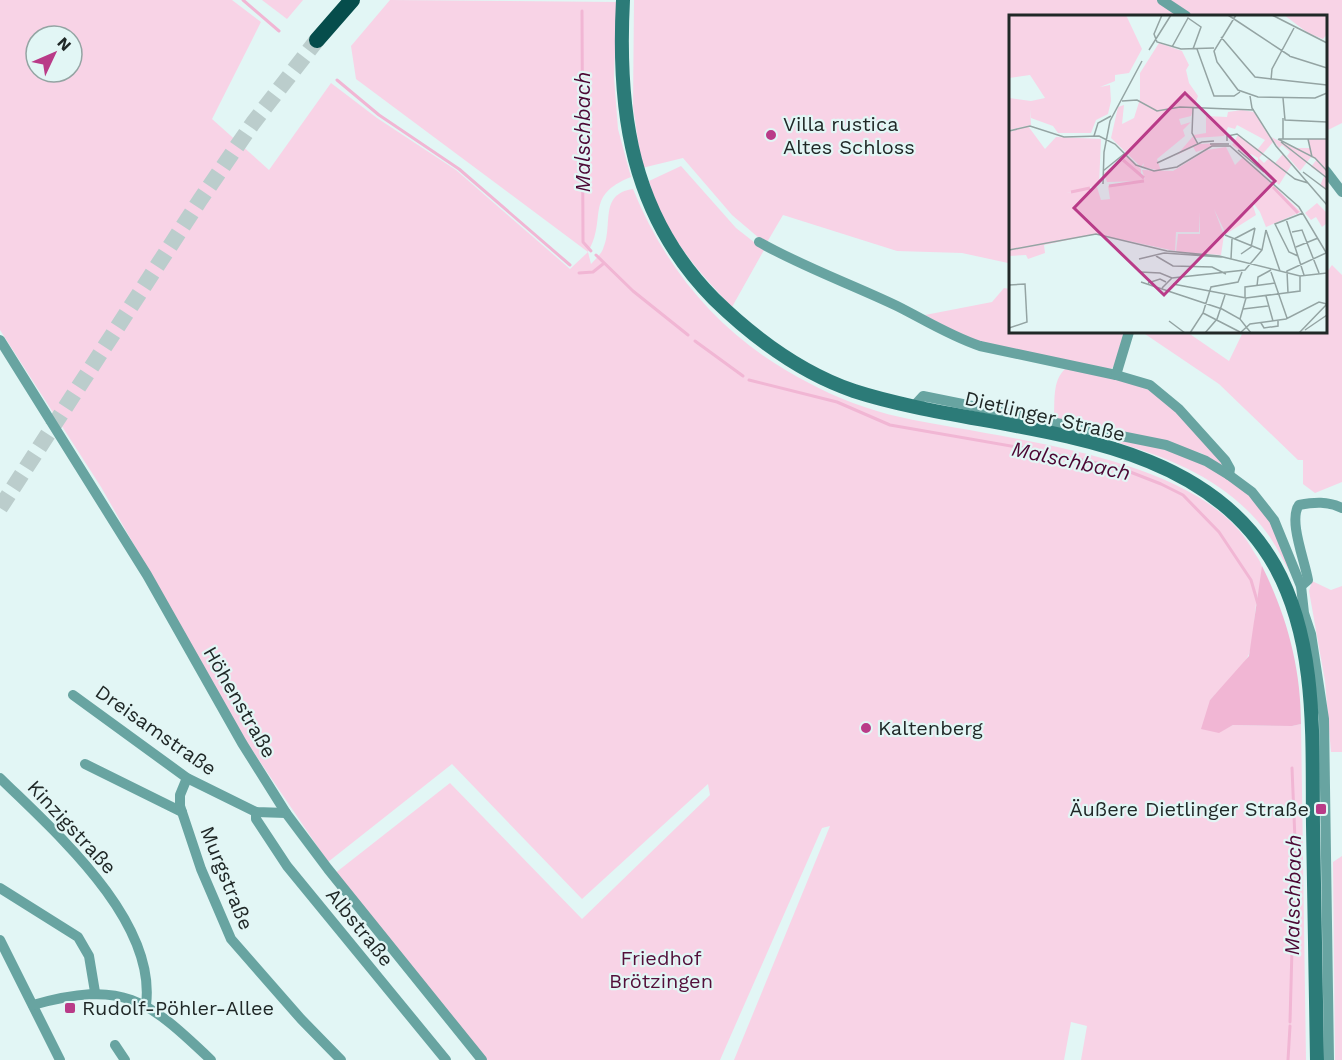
<svg xmlns="http://www.w3.org/2000/svg" width="1342" height="1060" font-family="'Work Sans',sans-serif">
  <style>
    .green { fill: #f8d3e6; fill-rule: evenodd }
    .water { fill: #f1b6d4 }
    .lines { fill: none; stroke-linecap: round; stroke-linejoin: round }
    .stream { stroke: #f1b6d4; stroke-width: 3 }
    .trunk-tunnel { stroke: #bbcdcc; stroke-width: 16; stroke-dasharray: 16 8; stroke-linecap: butt }
    .minor { stroke: #68a4a1; stroke-width: 10 }
    .secondary { stroke: #2c7b78; stroke-width: 14 }
    .trunk { stroke: #064d4c; stroke-width: 16 }
    .poi-dot { fill: #b93b88; stroke: #e2f6f5; stroke-width: 2 }
    .labels { text-anchor: middle; stroke-width: 4.5; stroke-linejoin: round; paint-order: stroke }
    .poi-label { font-size: 20px; fill: #202827; stroke: #e2f6f5; text-anchor: start }
    .street-label { font-size: 20px; fill: #202827; stroke: #e2f6f5 }
    .park-label { font-size: 20px; fill: #530f3a; stroke: #e2f6f5 }
    .water-label { font-size: 21px; font-style: italic; fill: #4c0734; stroke: #e2f6f5 }
    .inset-river { fill: none; stroke: #f1b6d4; stroke-width: 3 }
    .inset-road { fill: none; stroke: #94a4a3; stroke-width: 1.5 }
    .view { fill: #b93b88; fill-opacity: 0.15; stroke: #b93b88; stroke-width: 3 }
    .inset-edge { fill: none; stroke: #202827; stroke-width: 3 }
  </style>
  <rect width="100%" height="100%" fill="#e2f6f5"/>
  <g class="green">
    <path d="M0,0H232L261,22L212,119L269,170L331,83L377,118L456,170L570,269L588,252L356,79L351,46L390,0L617,2L614,77L618,129L631,177C583,196 608,218 588,252L591,264C595,260 601,254 603,249C614,226 598,194 633,189C668,275 726,341 809,383C837,398 868,410 900,417C999,439 1196,454 1251,547C1254,553 1261,561 1262,567C1263,578 1258,593 1256,604C1254,620 1254,639 1249,654C1244,667 1220,689 1210,700L1219,732L1233,725L1292,726L1301,724L1306,1060H1081L1087,1026L1071,1022L1064,1060H734L830,826L822,828L720,1060H487L334,874L450,783L582,919L710,795L708,784L582,899L452,764L328,862L248,744L101,487L0,330ZM36,36H72V72H36Z"/>
    <polygon points="262,0 303,0 287,19"/>
    <polygon points="634,0 1342,0 1342,123 1326,131 1326,16 1010,16 1010,258 1008,263 962,253 897,251 783,215 766,244 732,215 683,158 642,168 633,107"/>
    <path d="M681,166L736,228L764,250L732,307C697,271 663,231 649,181Z"/>
    <polygon points="1332,265 1342,275 1342,482 1315,493 1303,484 1303,460 1298,460 1219,384 1142,332 1187,332 1229,361 1243,332 1326,332 1326,273"/>
    <polygon points="1004,288 1010,289 1010,332 1126,332 1116,364 1111,369 973,342 925,315 992,302"/>
    <path d="M1069,366C1091,372 1116,375 1137,384C1166,395 1208,439 1224,467L1201,453L1058,421L1054,416C1055,398 1052,377 1069,366Z"/>
    <path d="M1120,438C1179,451 1239,471 1273,525C1281,539 1285,558 1290,573C1283,560 1276,545 1267,533C1230,483 1176,460 1119,443Z"/>
    <polygon points="1312,581 1331,590 1342,586 1342,752 1331,752 1325,681 1309,591"/>
    <polygon points="1342,856 1342,1060 1335,1060 1333,862"/>
  </g>
  <path class="water" d="M1262,566C1287,616 1301,668 1301,724L1292,726L1233,725L1219,733L1201,729L1210,700L1249,656Z"/>
  <g class="lines">
    <g class="stream">
      <polyline points="243,0 279,31"/>
      <polyline points="582,11 583,242 591,251"/>
      <polyline points="337,80 379,115 459,169 570,265"/>
      <polyline points="596,255 633,291 688,335"/>
      <polyline points="579,273 593,272 603,264"/>
      <polyline points="695,341 743,376"/>
      <polyline points="749,380 837,402 890,425 1040,451 1120,468 1161,484 1183,495 1219,532 1251,580 1258,604"/>
      <polyline points="1290,1022 1295,840 1292,768"/>
      <polyline points="1288,1060 1290,1026"/>
    </g>
    <polyline class="trunk-tunnel" points="0,508 200,200 253,123 317,40"/>
    <g class="minor">
      <polyline points="1162,0 1186,16"/>
      <polyline points="1326,171 1342,192"/>
      <path d="M759,242C803,267 851,284 897,306C925,320 950,336 980,346L1116,375L1150,385L1179,409L1225,460L1230,469L1229,475"/>
      <polyline points="0,340 147,575 242,743 286,813 328,869 482,1060"/>
      <polyline points="1116,375 1129,332"/>
      <polyline points="913,407 923,396 1166,445 1206,461 1229,475 1252,492 1274,520 1301,586 1304,613 1311,634 1324,719 1329,1060"/>
      <path d="M1301,586L1308,580C1305,561 1288,520 1299,505C1314,502 1328,501 1342,508"/>
      <polyline points="73,695 187,778 256,812 286,813"/>
      <polyline points="85,764 182,812"/>
      <path d="M0,778C55,832 157,920 146,1005"/>
      <polyline points="187,778 180,795 180,806 201,869 231,939 301,1019 341,1060"/>
      <polyline points="256,812 256,819 287,866 446,1060"/>
      <polyline points="0,888 78,937 89,956 95,992"/>
      <polyline points="0,940 60,1060"/>
      <path d="M33,1005C123,980 146,998 211,1060"/>
      <polyline points="115,1045 125,1060"/>
    </g>
    <path class="secondary" d="M623,0C617,112 631,215 714,299C754,338 801,373 854,391C993,436 1193,421 1275,566C1318,643 1312,740 1313,825C1314,903 1316,982 1317,1060"/>
    <polyline class="trunk" points="317,40 352,0"/>
  </g>
  <g class="poi-dot">
    <circle cx="771" cy="135" r="6"/>
    <circle cx="866" cy="728" r="6"/>
    <rect x="1315" y="803" width="12" height="12" rx="3"/>
    <rect x="64" y="1002" width="12" height="12" rx="3"/>
  </g>
  <g class="labels">
    <g class="poi-label">
      <text x="783" y="131">Villa rustica<tspan x="783" dy="23">Altes Schloss</tspan></text>
      <text x="878" y="735">Kaltenberg</text>
      <text x="1309" y="816" text-anchor="end">Äußere Dietlinger Straße</text>
      <text x="82" y="1015">Rudolf-Pöhler-Allee</text>
    </g>
    <g class="street-label">
      <text transform="translate(1045 416) rotate(13)" y="7">Dietlinger Straße</text>
      <text transform="translate(240 702) rotate(60)" y="7">Höhenstraße</text>
      <text transform="translate(156 730) rotate(35)" y="7">Dreisamstraße</text>
      <text transform="translate(72 827) rotate(47)" y="7">Kinzigstraße</text>
      <text transform="translate(227 878) rotate(68)" y="7">Murgstraße</text>
      <text transform="translate(360 927) rotate(51)" y="7">Albstraße</text>
    </g>
    <g class="park-label">
      <text x="661" y="965">Friedhof<tspan x="661" dy="23">Brötzingen</tspan></text>
    </g>
    <g class="water-label">
      <text transform="translate(583 132) rotate(-90)" y="7">Malschbach</text>
      <text transform="translate(1071 461) rotate(12)" y="7">Malschbach</text>
      <text transform="translate(1293 895) rotate(-89)" y="7">Malschbach</text>
    </g>
  </g>
  <g transform="translate(1009 15)">
    <rect width="318" height="318" fill="#e2f6f5"/>
    <path d="M0,0H117L133,34L120,58L106,60V66L91,72L101,70L102,86L99,99L87,105L82,118H49L44,111L22,103L21,94L22,110L0,115V83L22,86L36,83L21,60L0,63ZM275,0H318V19L314,24L299,18ZM150,28L173,36L180,50L177,55L180,68L189,81L182,101L170,104L172,110L182,107L174,115L176,121L148,144L152,156L134,152L135,148L132,152L102,123L109,92L115,90L113,109L125,103L131,84V58ZM233,95L245,97L264,127L250,143L255,148L260,143L266,148L274,139L283,149L270,170L249,150V143L242,139L239,141L223,130L229,120L249,134L256,125L228,110L226,114L219,112L215,121L186,123L188,129L215,128L187,137L184,132L168,140L185,120L197,118V101L218,102L219,97ZM19,111L36,134L47,122L92,124L90,170L57,178L88,172L92,185L101,184L99,171L135,166L98,167L95,158L116,140L132,154V159L136,164L133,155L164,156L198,135L217,132L226,150L234,142L292,197L257,212L251,197L242,185L247,200L217,219L205,194L215,220L212,240L167,237L169,219H191V197L190,217H167L166,236L87,219L35,230L36,238L19,244L17,240L0,241V117ZM262,122L285,133H301L299,124H318V175L311,171L315,161L302,152L308,144L302,142L291,156L278,141L281,137L273,130L270,133ZM308,188L318,198V208L313,212L307,202L302,205L296,198Z" fill="#f8d3e6"/>
    <path class="inset-river" d="M114,145L135,163M100,171L135,166M264,172L289,198M62,177L81,173"/>
    <path class="inset-road" d="M153,0L145,19L148,27L172,34L205,33M219,0L281,41M227,0L205,36L208,47L229,75L249,82L306,83L318,78M263,0L318,28M212,22L246,62L318,70M163,32L179,3L192,12L184,34M188,34L205,81H225L231,77M140,35L162,0M280,41L318,53M262,65L263,54L285,13M241,81L243,93L267,131L318,190M274,83L276,105L318,107M113,86L128,85L148,96L171,92L245,95M184,93L183,118L189,129M274,103V124M0,116L21,111L55,122L90,121L106,129L127,150L145,156L168,152L203,131H221L290,192L318,239M85,121L89,108L102,101M269,124L306,143L318,156M270,124H318M299,124L303,142M218,126V121L228,119L286,164L299,168M272,127L318,163M201,129H220M229,135L255,157M148,148L193,127L205,126M94,156L115,139M294,157L318,175M94,169L95,137L101,106L133,46M277,204L295,260M257,215L271,256M283,217L293,215L310,258M216,220L253,235M225,224L246,213M287,232L309,223M0,235L87,219L158,236L210,241L291,261L318,258M155,238L212,242M232,239L242,232L246,213M147,241L164,251L203,252L217,259M289,241L280,237L266,209L294,198M130,244L155,238M222,244L223,224M131,257L151,258L163,263M262,257L278,303M132,267L213,294L231,304L242,318M139,268L151,264L157,267M164,269L237,283L291,276V261M0,270L16,269L18,307L0,313M248,271L249,262L262,255M153,273L163,263L236,255L253,235L257,215M279,278L278,256L317,238M257,281L264,306M236,283V272L266,268M234,294L259,291M194,298L231,317M231,304L237,283M160,306L176,318M252,308L255,313L269,311V306M296,315L318,300M181,318L194,298L202,272L229,267L233,257M196,318L208,304L216,280M231,318L241,309L277,304L310,287L318,289M290,318L318,289"/>
    <path class="view" d="M176,78L266,166L155,280L65,193Z"/>
    <rect width="318" height="318" class="inset-edge"/>
  </g>
  <g transform="translate(54 54) rotate(46)"><circle r="28" fill="#e2f6f5" stroke="#94a4a3" stroke-width="1.5"/>
  <path d="M0-4.5L10 22L0 15L-10 22Z" fill="#b93b88"/>
  <text y="-9" font-size="16" font-weight="bold" text-anchor="middle" fill="#202827">N</text>
  </g>
</svg>
